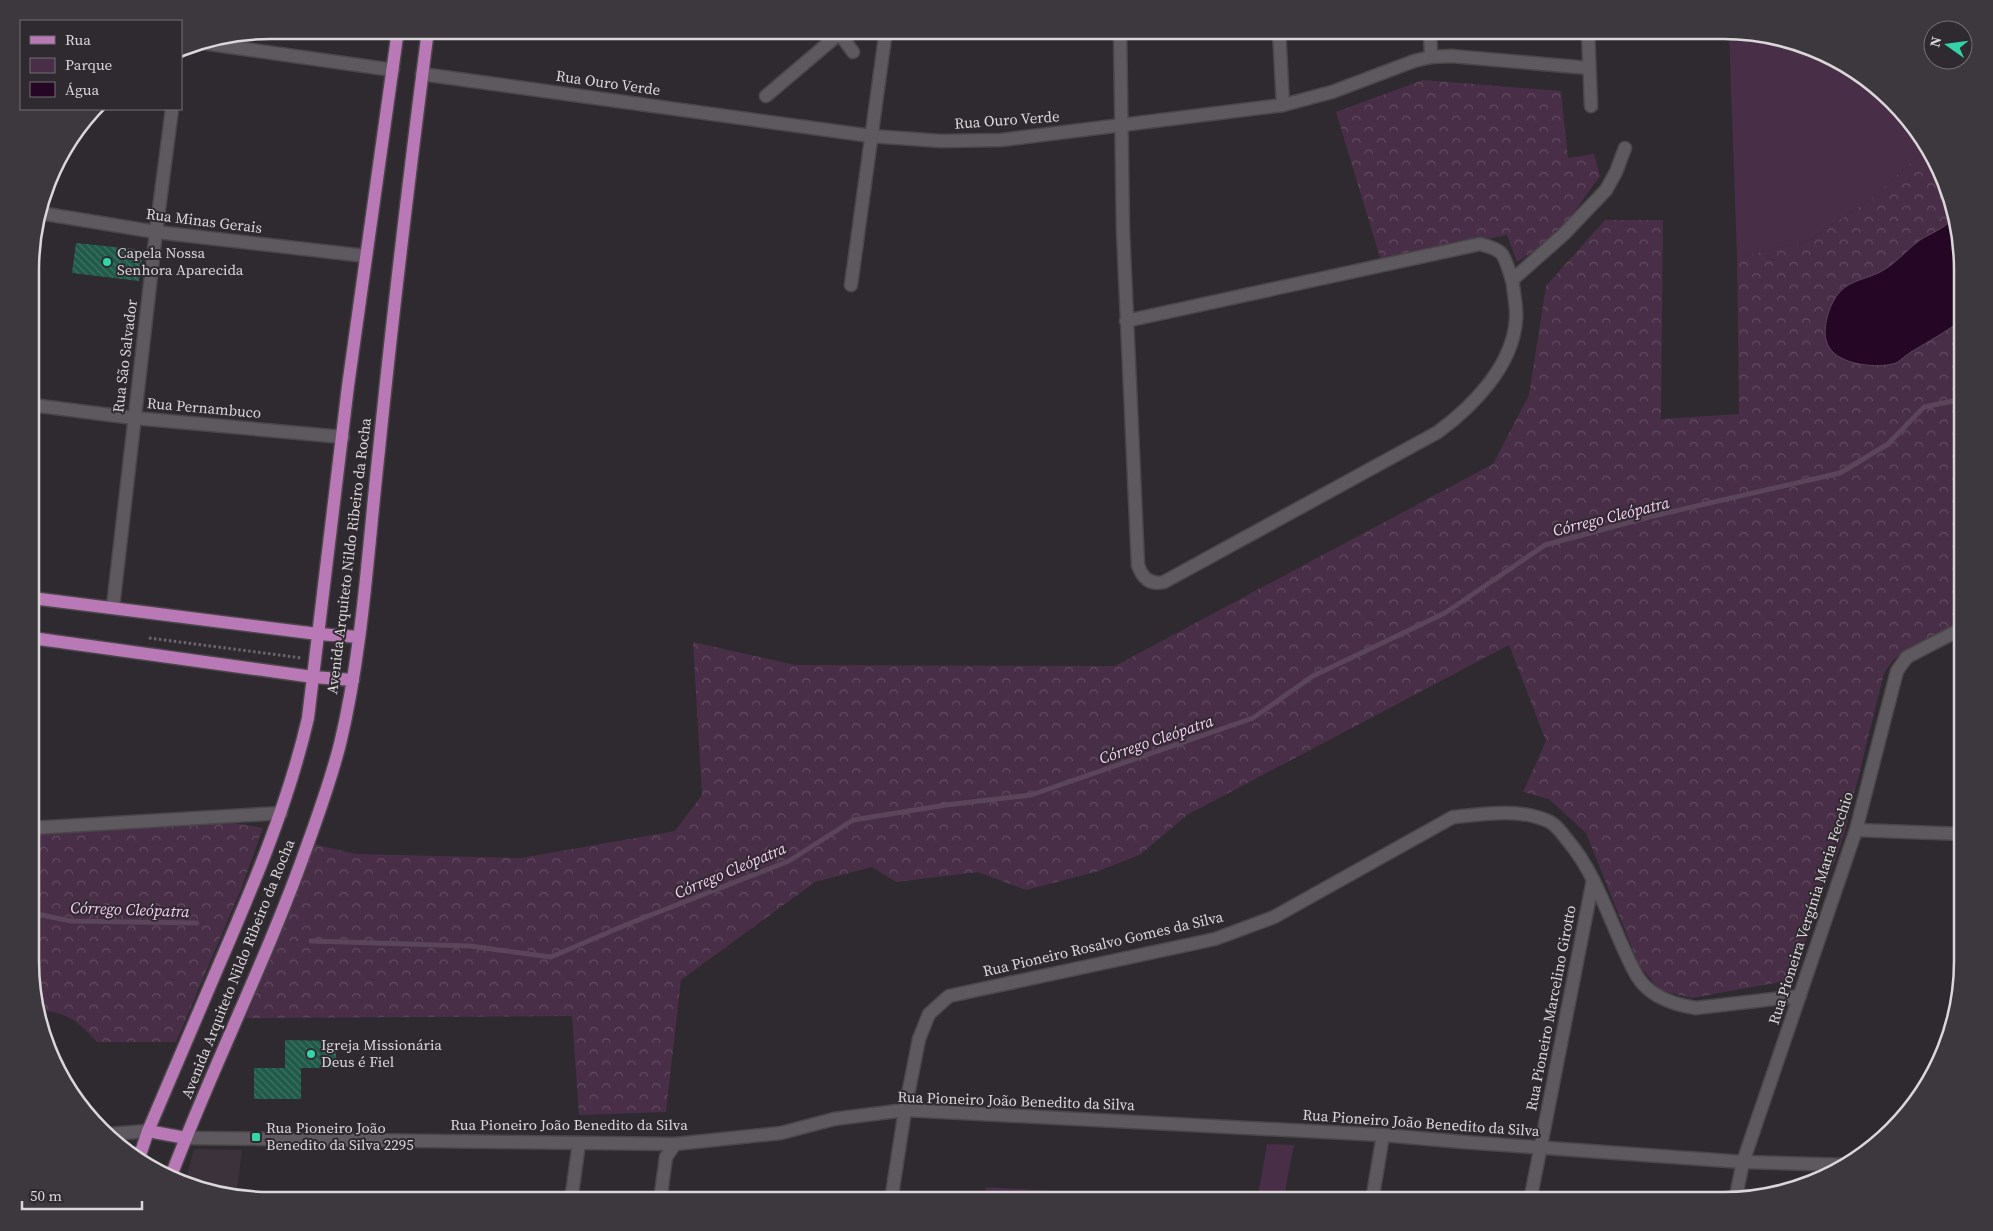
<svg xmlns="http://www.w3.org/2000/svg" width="1993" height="1231" font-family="'Source Serif 4',serif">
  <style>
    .built { fill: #3c323b }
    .green { fill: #482e47 }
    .forest { fill: url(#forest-crowns) }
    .water { fill: #250725; stroke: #5b455b }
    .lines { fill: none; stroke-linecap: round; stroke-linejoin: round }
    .stream { stroke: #5b455b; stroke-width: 5 }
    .building { fill: url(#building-back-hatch) }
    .minor-casing { stroke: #4a4649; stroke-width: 15 }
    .major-casing { stroke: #4a4649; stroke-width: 15 }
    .path { stroke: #6a656a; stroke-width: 3; stroke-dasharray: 2.5 2.5; stroke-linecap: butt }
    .minor { stroke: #5e595e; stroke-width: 12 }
    .major { stroke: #b879b6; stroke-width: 12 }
    .poi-dot { fill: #33d4a8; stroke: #2f2a2f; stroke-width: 2 }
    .labels { text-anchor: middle; stroke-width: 4; stroke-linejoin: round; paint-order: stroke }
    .street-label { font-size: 15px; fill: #dad6d9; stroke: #2f2a2f }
    .poi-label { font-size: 15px; fill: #dad6d9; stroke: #2f2a2f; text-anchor: start }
    .water-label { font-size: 16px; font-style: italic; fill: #fccdf9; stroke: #2f2a2f }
    .rim { fill: none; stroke: #dad6d9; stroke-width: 2.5 }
  </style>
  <defs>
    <pattern id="forest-crowns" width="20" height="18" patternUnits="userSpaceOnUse" patternTransform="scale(1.25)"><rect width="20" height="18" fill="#482e47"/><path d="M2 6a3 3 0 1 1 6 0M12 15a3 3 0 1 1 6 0" fill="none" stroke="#624c61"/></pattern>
    <pattern id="building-back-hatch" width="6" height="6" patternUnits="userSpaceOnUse" patternTransform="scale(1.25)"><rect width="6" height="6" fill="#205b49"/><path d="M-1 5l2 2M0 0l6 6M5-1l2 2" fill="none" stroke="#407263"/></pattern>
  </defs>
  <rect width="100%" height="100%" fill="#2f2a2f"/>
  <polygon class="built" points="194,1149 242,1150 236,1197 207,1193 185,1183"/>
  <g class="green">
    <polygon points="1729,31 1786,38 1856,70 1928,147 1872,198 1810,240 1737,258"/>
    <polygon points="1267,1144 1294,1145 1283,1201 1257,1201"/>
    <polygon points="986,1187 1211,1201 984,1201"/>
  </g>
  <g class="forest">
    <polygon points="1423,80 1561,91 1568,158 1594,154 1600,176 1557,236 1517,262 1507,235 1381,261 1336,112"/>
    <polygon points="1928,147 1931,149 1963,254 1963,621 1894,659 1884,673 1844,835 1791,980 1692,998 1660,990 1639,965 1586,833 1549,799 1523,792 1546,741 1509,645 1187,815 1141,854 1099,871 1026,890 978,872 896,882 872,867 815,882 681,980 666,1112 579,1115 572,1016 246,1018 313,844 356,854 521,858 675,831 702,795 693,642 795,665 1115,666 1493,464 1529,395 1546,286 1605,220 1663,220 1661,419 1739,414 1737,258 1810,240 1872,198"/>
    <path d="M216,820L263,828L241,889L176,1042H97C76,1020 69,1013 39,1010L32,993V832L112,830Z"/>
  </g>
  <path class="water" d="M1952,220L1963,254V319C1946,332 1929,341 1911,352C1906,355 1901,360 1896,363C1878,369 1839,365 1829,347C1821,335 1827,312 1834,300C1845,281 1861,281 1878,273C1894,266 1906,250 1920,240C1931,233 1943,229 1952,220Z"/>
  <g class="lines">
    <g class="stream">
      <polyline points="32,913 71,921 197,923"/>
      <polyline points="311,941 470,946 551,957 628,924 789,861 853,820 946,805 1031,795 1253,718 1313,676 1445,613 1545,545 1653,516 1840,473 1888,444 1924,407 1963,399"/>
    </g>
  </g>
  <g class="building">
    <polygon points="76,243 143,250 139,281 72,273"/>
    <polygon points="285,1040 336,1041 336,1068 301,1068 301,1099 254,1099 254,1068 285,1068"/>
  </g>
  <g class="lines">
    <g class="minor-casing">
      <g id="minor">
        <polyline points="837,30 853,52"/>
        <path d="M1120,30L1123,231L1138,565C1142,578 1150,585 1164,582L1438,432C1473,406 1513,366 1516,319C1517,308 1514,296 1513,285C1512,278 1505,257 1501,253C1496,248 1487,246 1480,244L1126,321"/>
        <polyline points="1279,30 1283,105"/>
        <polyline points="1430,30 1431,57"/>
        <polyline points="1588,30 1591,106"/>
        <polyline points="202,43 393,70"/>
        <polyline points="422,74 871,136 941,141 1001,140 1283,105 1332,92 1414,61 1431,57 1451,56 1589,68"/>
        <polyline points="766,96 839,34"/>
        <polyline points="40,213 156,232 366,256"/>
        <polyline points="1512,280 1563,235 1606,190 1616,172 1625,148"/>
        <polyline points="851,285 886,30"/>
        <polyline points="32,405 134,418 343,437"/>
        <polyline points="113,607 156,232 172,109"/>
        <polyline points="32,828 281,813"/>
        <polyline points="1856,830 1963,834"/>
        <polyline points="110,1134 148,1131"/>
        <polyline points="186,1138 675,1144 781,1133 834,1119 905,1110 1383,1135 1463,1142 1743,1162 1847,1165"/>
        <polyline points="571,1201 579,1143"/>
        <polyline points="660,1201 666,1157 675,1144"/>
        <path d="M891,1201L905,1110L919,1039L929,1014L949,996L1215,939L1274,917L1453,817C1483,814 1520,808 1548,821C1556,824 1563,835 1569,842C1593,871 1606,909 1621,943C1627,956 1633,972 1642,983C1656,999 1676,1005 1696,1008L1800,996"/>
        <polyline points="1372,1201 1383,1135"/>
        <polyline points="1530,1201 1593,880"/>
        <polyline points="1735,1201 1743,1162 1856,830 1897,671 1907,657 1963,628"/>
      </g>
    </g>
    <g class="major-casing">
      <g id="major">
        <polyline points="32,598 318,634 359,637"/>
        <polyline points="32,638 313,677 353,680"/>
        <polyline points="148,1131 186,1138"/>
        <path d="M138,1161L148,1131C171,1077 194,1022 218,967C253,886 288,805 308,718L348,386L398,30"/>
        <path d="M171,1176C213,1065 267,959 307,846C319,813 331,779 340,744C363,648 368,548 379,450C393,310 410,170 428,30"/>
      </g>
    </g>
    <polyline class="path" points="149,638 302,658"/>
    <use href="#minor" class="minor"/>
    <use href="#major" class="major"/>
  </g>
  <g class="poi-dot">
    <circle cx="107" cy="262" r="5"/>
    <circle cx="311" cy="1054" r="5"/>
    <rect x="251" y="1132" width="10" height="10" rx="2.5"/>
  </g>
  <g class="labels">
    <g class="street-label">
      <text transform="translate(608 83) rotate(8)" y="5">Rua Ouro Verde</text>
      <text transform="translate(1007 120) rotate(-4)" y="5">Rua Ouro Verde</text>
      <text transform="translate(204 221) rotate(7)" y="5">Rua Minas Gerais</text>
      <text transform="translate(125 356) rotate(-83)" y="5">Rua São Salvador</text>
      <text transform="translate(204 408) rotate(5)" y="5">Rua Pernambuco</text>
      <text transform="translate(349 556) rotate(-83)" y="5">Avenida Arquiteto Nildo Ribeiro da Rocha</text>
      <text transform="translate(1811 908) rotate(-72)" y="5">Rua Pioneira Vergínia Maria Fecchio</text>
      <text transform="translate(1103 944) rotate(-13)" y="5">Rua Pioneiro Rosalvo Gomes da Silva</text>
      <text transform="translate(238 969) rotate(-68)" y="5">Avenida Arquiteto Nildo Ribeiro da Rocha</text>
      <text transform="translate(1551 1008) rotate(-79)" y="5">Rua Pioneiro Marcelino Girotto</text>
      <text transform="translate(1016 1101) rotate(2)" y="5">Rua Pioneiro João Benedito da Silva</text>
      <text transform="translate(1421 1123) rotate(4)" y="5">Rua Pioneiro João Benedito da Silva</text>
      <text x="569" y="1130">Rua Pioneiro João Benedito da Silva</text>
    </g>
    <g class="poi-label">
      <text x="117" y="258">Capela Nossa<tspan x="117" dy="17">Senhora Aparecida</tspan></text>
      <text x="321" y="1050">Igreja Missionária<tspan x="321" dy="17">Deus é Fiel</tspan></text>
      <text x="266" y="1133">Rua Pioneiro João<tspan x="266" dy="17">Benedito da Silva 2295</tspan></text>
    </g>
    <g class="water-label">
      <text transform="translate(1611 516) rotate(-14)" y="6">Córrego Cleópatra</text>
      <text transform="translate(1156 739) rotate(-19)" y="6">Córrego Cleópatra</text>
      <text transform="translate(730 870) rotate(-23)" y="6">Córrego Cleópatra</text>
      <text transform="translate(130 909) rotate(2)" y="6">Córrego Cleópatra</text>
    </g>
  </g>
  <path d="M0 0H1993V1231H0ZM270 39H1723A231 231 0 0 1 1954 270V961A231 231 0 0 1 1723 1192H270A231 231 0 0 1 39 961V270A231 231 0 0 1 270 39Z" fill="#3d383d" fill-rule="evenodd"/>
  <path class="rim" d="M270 39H1723A231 231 0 0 1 1954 270V961A231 231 0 0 1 1723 1192H270A231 231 0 0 1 39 961V270A231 231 0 0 1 270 39Z"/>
  <rect x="20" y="20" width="162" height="90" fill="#2f2a2f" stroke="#736f73"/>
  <rect x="30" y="36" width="25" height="8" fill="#b879b6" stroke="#736f73"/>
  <text x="65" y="45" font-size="15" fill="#dad6d9">Rua</text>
  <rect x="30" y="58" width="25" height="15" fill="#482e47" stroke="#736f73"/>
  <text x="65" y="70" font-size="15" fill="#dad6d9">Parque</text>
  <rect x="30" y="82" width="25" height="15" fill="#250725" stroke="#736f73"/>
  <text x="65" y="95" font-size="15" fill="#dad6d9">Água</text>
  <g transform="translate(1948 45) rotate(284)"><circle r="24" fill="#2f2a2f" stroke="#736f73"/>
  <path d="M0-4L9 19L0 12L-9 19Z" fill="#33d4a8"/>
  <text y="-8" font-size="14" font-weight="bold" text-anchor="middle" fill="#dad6d9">N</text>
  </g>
  <path d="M22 1201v8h120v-8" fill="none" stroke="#dad6d9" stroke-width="2.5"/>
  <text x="30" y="1201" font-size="15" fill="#dad6d9" stroke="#2f2a2f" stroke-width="4" paint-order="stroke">50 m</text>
</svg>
